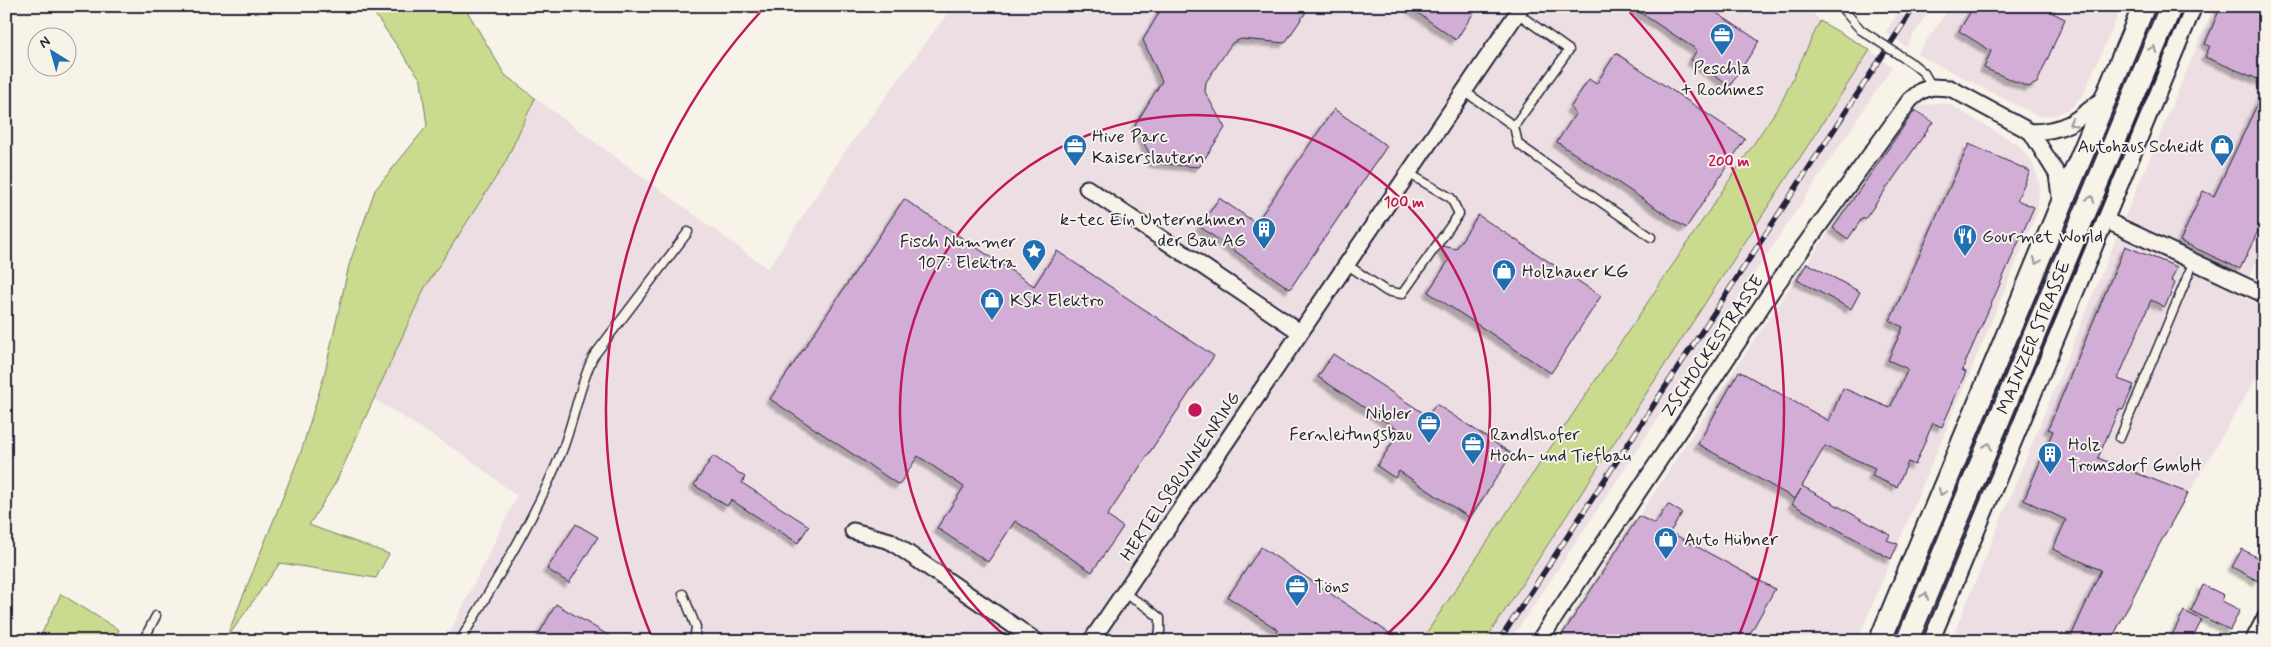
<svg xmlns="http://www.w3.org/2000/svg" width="2271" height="647" font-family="Mynerve,sans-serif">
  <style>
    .built { fill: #ecdee3 }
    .green { fill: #cada8e; stroke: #767e64 }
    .building { fill: #d2add6; stroke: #22223b; filter: url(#shadow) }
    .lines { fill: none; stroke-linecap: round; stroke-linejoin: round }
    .lane-casing { stroke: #22223b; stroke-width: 11 }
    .street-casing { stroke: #22223b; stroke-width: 19 }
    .secondary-casing { stroke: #22223b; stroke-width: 25 }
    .lane { stroke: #f7f3e8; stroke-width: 8 }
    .street { stroke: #f7f3e8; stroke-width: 15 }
    .secondary { stroke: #f7f3e8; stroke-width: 21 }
    .rail-casing { stroke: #22223b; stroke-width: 5.5 }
    .rail { stroke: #f7f3e8; stroke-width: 4; stroke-dasharray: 11; stroke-linecap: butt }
    .lane-bridge-casing { stroke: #22223b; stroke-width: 11; stroke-linecap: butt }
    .lane-bridge { stroke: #f7f3e8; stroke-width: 8 }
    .oneway { stroke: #97959a }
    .ring { fill: none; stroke: #c2185b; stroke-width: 2.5 }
    .labels { text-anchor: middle; stroke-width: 4; stroke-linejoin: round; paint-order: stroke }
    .poi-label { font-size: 18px; fill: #22223b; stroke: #f7f3e8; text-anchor: start }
    .street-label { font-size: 18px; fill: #22223b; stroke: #f7f3e8 }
    .centre { fill: #c2185b; stroke: #f7f3e8; stroke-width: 2.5 }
    .ring-label { font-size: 15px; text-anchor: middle; font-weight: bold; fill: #c2185b; stroke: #f7f3e8; stroke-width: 4; stroke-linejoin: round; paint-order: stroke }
  </style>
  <defs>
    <filter id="shadow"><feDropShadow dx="-4.5" dy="4.5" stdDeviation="1" flood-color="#0004"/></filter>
  </defs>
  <rect width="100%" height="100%" fill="#f7f3e8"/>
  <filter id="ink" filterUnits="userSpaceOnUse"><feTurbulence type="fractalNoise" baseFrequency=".02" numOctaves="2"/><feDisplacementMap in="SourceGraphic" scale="10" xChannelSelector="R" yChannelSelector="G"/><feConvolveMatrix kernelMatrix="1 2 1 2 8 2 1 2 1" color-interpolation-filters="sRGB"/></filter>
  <g filter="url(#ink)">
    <g class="built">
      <polygon points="953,6 1807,6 1820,21 1781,102 1421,641 446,641 517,496 464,455 374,399 424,289 505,163 535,98 768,269 844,153"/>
      <polygon points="1902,6 1932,6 1906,47 1886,32"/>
      <polygon points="1951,6 2122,6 2083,95 2071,108 2056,115 2038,116 1917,54"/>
      <polygon points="2214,6 2265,6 2265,243 2240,296 2265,306 2265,362 2159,545 2111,641 1951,641 2129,207"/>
      <polygon points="1870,50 1892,67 1510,641 1485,641 1673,348"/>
      <polygon points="1937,103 1949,104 2018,145 2032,162 2040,185 2037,213 1857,641 1557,641 1764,325 1917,106"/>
    </g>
    <g class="green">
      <polygon points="369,6 464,6 505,75 535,98 505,163 424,289 336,482 309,525 389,554 376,578 280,563 225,641 301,452 324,376 349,265 375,190 427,126 421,80"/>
      <polygon points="1820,21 1870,50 1485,641 1421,641 1781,103"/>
      <polygon points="61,594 119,630 113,641 38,641"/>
    </g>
    <g class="building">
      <polygon points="1163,6 1310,6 1285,43 1241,39 1232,43 1206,82 1205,92 1225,128 1199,167 1154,163 1135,125 1162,81 1143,40"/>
      <polygon points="1408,6 1478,6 1456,40"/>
      <polygon points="1630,6 1706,6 1759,41 1730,86 1691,60 1697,50"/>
      <polygon points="1974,6 2057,6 2053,13 2065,19 2037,83 2028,87 1984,68 1991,51 1959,31"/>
      <polygon points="2221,6 2265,6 2265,82 2205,57 2210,46 2205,44"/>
      <polygon points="1616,53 1745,139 1686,228 1557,142 1576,113 1570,108 1589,79 1596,84"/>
      <polygon points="2265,88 2265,216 2240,269 2180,241 2203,191 2214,196"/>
      <polygon points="1334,109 1387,146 1290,289 1200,227 1219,198 1256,223"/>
      <polygon points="1915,110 1933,122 1865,219 1863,217 1848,239 1833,228"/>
      <polygon points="1969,144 2030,171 2017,200 2034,207 1962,370 1966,372 1942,427 1933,423 1915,465 1908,462 1897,487 1872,476 1875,468 1825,446 1802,486 1890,535 1887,540 1898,544 1891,559 1792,504 1801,489 1795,499 1698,444 1739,371 1829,421 1843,388 1890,408 1908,369 1888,360 1903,327 1890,321"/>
      <polygon points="904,199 1034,286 1057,251 1214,356 1107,516 1123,527 1092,572 1015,521 988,562 937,528 964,487 918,456 899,485 770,399"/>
      <polygon points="1478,215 1601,296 1551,373 1428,292 1449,260 1441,250 1443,246 1456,249"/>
      <polygon points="2125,246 2177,267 2171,281 2175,283 2165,307 2151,300 2118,379 2134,385 2123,410 2119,409 2098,458 2188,493 2159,545 2111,641 2069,641 2101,570 2053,549 2066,520 2024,500 2053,431 2048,429"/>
      <polygon points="1807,263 1860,292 1851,309 1797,280"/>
      <polygon points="1333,354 1428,416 1436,404 1512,454 1470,518 1399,471 1395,478 1377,466 1400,431 1318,377"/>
      <polygon points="713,456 745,477 742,483 809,526 798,543 731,500 727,506 694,485"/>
      <polygon points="1668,504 1682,513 1670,532 1775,589 1746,641 1558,641 1639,516 1655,524"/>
      <polygon points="576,524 598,537 569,583 547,569"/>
      <polygon points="1261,547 1401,641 1270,641 1278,630 1228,597"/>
      <polygon points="2242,549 2265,562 2265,568 2258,581 2232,567"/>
      <polygon points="2203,585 2224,595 2222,601 2240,610 2230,630 2191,611"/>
      <polygon points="556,604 618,641 535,641"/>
      <polygon points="2184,611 2202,620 2191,641 2169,641"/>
    </g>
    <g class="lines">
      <g class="lane-casing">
        <g id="lane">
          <polyline points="1840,6 1861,30"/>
          <polyline points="1913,64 1924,73 1932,87"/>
          <polyline points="1464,91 1514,126 1518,144 1651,237"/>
          <polyline points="1514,126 1569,50 1517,13"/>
          <polyline points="1346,264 1386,291 1402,294 1459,214 1451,198 1408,173"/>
          <polyline points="2120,438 2194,261"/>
          <polyline points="1123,593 1145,606 1160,618 1160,632 1154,641"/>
          <polyline points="683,594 696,627 694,641"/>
          <polyline points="143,641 156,616"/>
          <path d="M460,641C497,579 535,518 562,451C574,420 579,387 593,357L688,232"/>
        </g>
      </g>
      <g class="street-casing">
        <g id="street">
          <path d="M2031,132C2066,131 2078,120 2104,98"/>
          <polyline points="1087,188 1300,332"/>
          <polyline points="2105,220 2265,295"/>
          <polyline points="853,531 890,541 1036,641"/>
          <polyline points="1091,641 1522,6"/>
          <polyline points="1539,641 1773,289 1910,100 1921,91 1932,87 1950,88 2031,132 2057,174 2061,204"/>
          <polyline points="1931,641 2194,6"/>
          <polyline points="2253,641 2265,618"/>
        </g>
      </g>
      <g class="secondary-casing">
        <g id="secondary">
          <polyline points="1880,641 2144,6"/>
          <path id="s1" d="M1907,641L2171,6"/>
        </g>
      </g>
      <use href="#lane" class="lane"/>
      <use href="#street" class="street"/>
      <use href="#secondary" class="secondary"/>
      <g class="rail-casing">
        <polyline id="rail" points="1499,641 1915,6"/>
      </g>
      <use href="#rail" class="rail"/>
      <g class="lane-bridge-casing">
        <polyline id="lane-bridge" points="1861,30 1913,64"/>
      </g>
      <use href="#lane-bridge" class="lane-bridge"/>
    </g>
    <defs><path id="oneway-chevron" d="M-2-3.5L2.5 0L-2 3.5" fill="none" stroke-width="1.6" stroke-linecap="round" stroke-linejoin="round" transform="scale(1.25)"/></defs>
    <g class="oneway">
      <use href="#oneway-chevron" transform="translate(2153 49) rotate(-67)"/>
      <use href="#oneway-chevron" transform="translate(2072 123) rotate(151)"/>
      <use href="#oneway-chevron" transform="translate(2091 199) rotate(-68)"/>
      <use href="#oneway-chevron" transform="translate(2037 261) rotate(113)"/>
      <use href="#oneway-chevron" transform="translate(1988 446) rotate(-67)"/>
      <use href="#oneway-chevron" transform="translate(1942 492) rotate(112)"/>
      <use href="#oneway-chevron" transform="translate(1925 596) rotate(-67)"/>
    </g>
  </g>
  <g class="ring">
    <path d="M1009 639A295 295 0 1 1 1381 639"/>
    <path d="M653 640A589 589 0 0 1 764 8M1626 8A589 589 0 0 1 1737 640"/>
  </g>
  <defs>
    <g id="office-pin" transform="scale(1.25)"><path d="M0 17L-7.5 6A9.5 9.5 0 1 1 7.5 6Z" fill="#1f6fb2" stroke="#f7f3e8"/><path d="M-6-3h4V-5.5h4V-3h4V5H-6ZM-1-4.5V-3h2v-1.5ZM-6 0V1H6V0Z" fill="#fff"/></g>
    <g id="shop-pin" transform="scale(1.25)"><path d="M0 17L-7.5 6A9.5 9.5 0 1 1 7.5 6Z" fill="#1f6fb2" stroke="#f7f3e8"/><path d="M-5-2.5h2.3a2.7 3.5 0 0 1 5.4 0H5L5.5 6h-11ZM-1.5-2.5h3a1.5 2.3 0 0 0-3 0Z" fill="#fff"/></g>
    <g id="building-pin" transform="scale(1.25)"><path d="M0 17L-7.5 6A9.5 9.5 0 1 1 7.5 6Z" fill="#1f6fb2" stroke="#f7f3e8"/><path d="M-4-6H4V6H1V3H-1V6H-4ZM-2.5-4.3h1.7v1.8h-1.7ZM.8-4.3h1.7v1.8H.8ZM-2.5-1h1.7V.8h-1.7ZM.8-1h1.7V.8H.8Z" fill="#fff"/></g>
    <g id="restaurant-pin" transform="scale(1.25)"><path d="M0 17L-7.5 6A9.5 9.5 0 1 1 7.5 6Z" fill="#1f6fb2" stroke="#f7f3e8"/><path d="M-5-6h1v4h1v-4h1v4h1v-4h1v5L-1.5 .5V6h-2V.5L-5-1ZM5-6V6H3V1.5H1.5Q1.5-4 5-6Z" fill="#fff"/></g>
    <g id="sight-pin" transform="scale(1.25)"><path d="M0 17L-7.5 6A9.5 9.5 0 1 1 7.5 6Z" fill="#1f6fb2" stroke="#f7f3e8"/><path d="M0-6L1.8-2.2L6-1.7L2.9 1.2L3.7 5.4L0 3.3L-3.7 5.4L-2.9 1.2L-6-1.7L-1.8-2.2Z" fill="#fff"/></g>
  </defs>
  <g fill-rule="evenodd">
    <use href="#office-pin" x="1722" y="35"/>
    <use href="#office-pin" x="1075" y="146"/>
    <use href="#shop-pin" x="2222" y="146"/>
    <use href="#building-pin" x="1264" y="229"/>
    <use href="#restaurant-pin" x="1965" y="236"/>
    <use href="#sight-pin" x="1034" y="251"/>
    <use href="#shop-pin" x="1504" y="271"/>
    <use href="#shop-pin" x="992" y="300"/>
    <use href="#office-pin" x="1429" y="423"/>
    <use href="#office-pin" x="1473" y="444"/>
    <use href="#building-pin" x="2050" y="454"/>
    <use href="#shop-pin" x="1666" y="539"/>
    <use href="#office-pin" x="1297" y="586"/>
  </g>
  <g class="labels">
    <g class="poi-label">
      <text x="1722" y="74" text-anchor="middle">Peschla<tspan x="1722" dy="21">+ Rochmes</tspan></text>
      <text x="1092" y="142">Hive Parc<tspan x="1092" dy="21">Kaiserslautern</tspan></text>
      <text x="2204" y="152" text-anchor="end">Autohaus Scheidt</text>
      <text x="1246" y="225" text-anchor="end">k-tec Ein Unternehmen<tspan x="1246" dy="21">der Bau AG</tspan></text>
      <text x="1982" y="242">Gourmet World</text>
      <text x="1016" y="247" text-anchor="end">Fisch Nummer<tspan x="1016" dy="21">107: Elektra</tspan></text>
      <text x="1522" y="277">Holzhauer KG</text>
      <text x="1010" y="306">KSK Elektro</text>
      <text x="1412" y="419" text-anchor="end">Nibler<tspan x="1412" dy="21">Fernleitungsbau</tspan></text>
      <text x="1490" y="440">Randlshofer<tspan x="1490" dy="21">Hoch- und Tiefbau</tspan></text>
      <text x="2068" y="450">Holz<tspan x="2068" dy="21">Tromsdorf GmbH</tspan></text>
      <text x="1684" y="545">Auto Hübner</text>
      <text x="1314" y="592">Töns</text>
    </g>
    <g class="street-label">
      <text dy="6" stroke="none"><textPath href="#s1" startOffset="329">MAINZER STRASSE</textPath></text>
      <text transform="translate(1712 346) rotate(-56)" y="6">ZSCHOCKESTRASSE</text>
      <text transform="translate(1180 476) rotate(-56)" y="6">HERTELSBRUNNENRING</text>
    </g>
  </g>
  <circle cx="1195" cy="410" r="8" class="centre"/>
  <g class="ring-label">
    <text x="1729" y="166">200 m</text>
    <text x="1404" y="207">100 m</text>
  </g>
  <rect width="2271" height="647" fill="none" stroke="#f7f3e8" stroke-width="25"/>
  <rect x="12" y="12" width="2246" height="622" fill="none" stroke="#22223b" stroke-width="2" filter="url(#ink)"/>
  <g transform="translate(52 52) rotate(323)"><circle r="24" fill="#f7f3e8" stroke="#a29fa3"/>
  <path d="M0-4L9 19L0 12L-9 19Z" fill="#1f6fb2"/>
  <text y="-8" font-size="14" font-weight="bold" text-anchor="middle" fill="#22223b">N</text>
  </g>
</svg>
